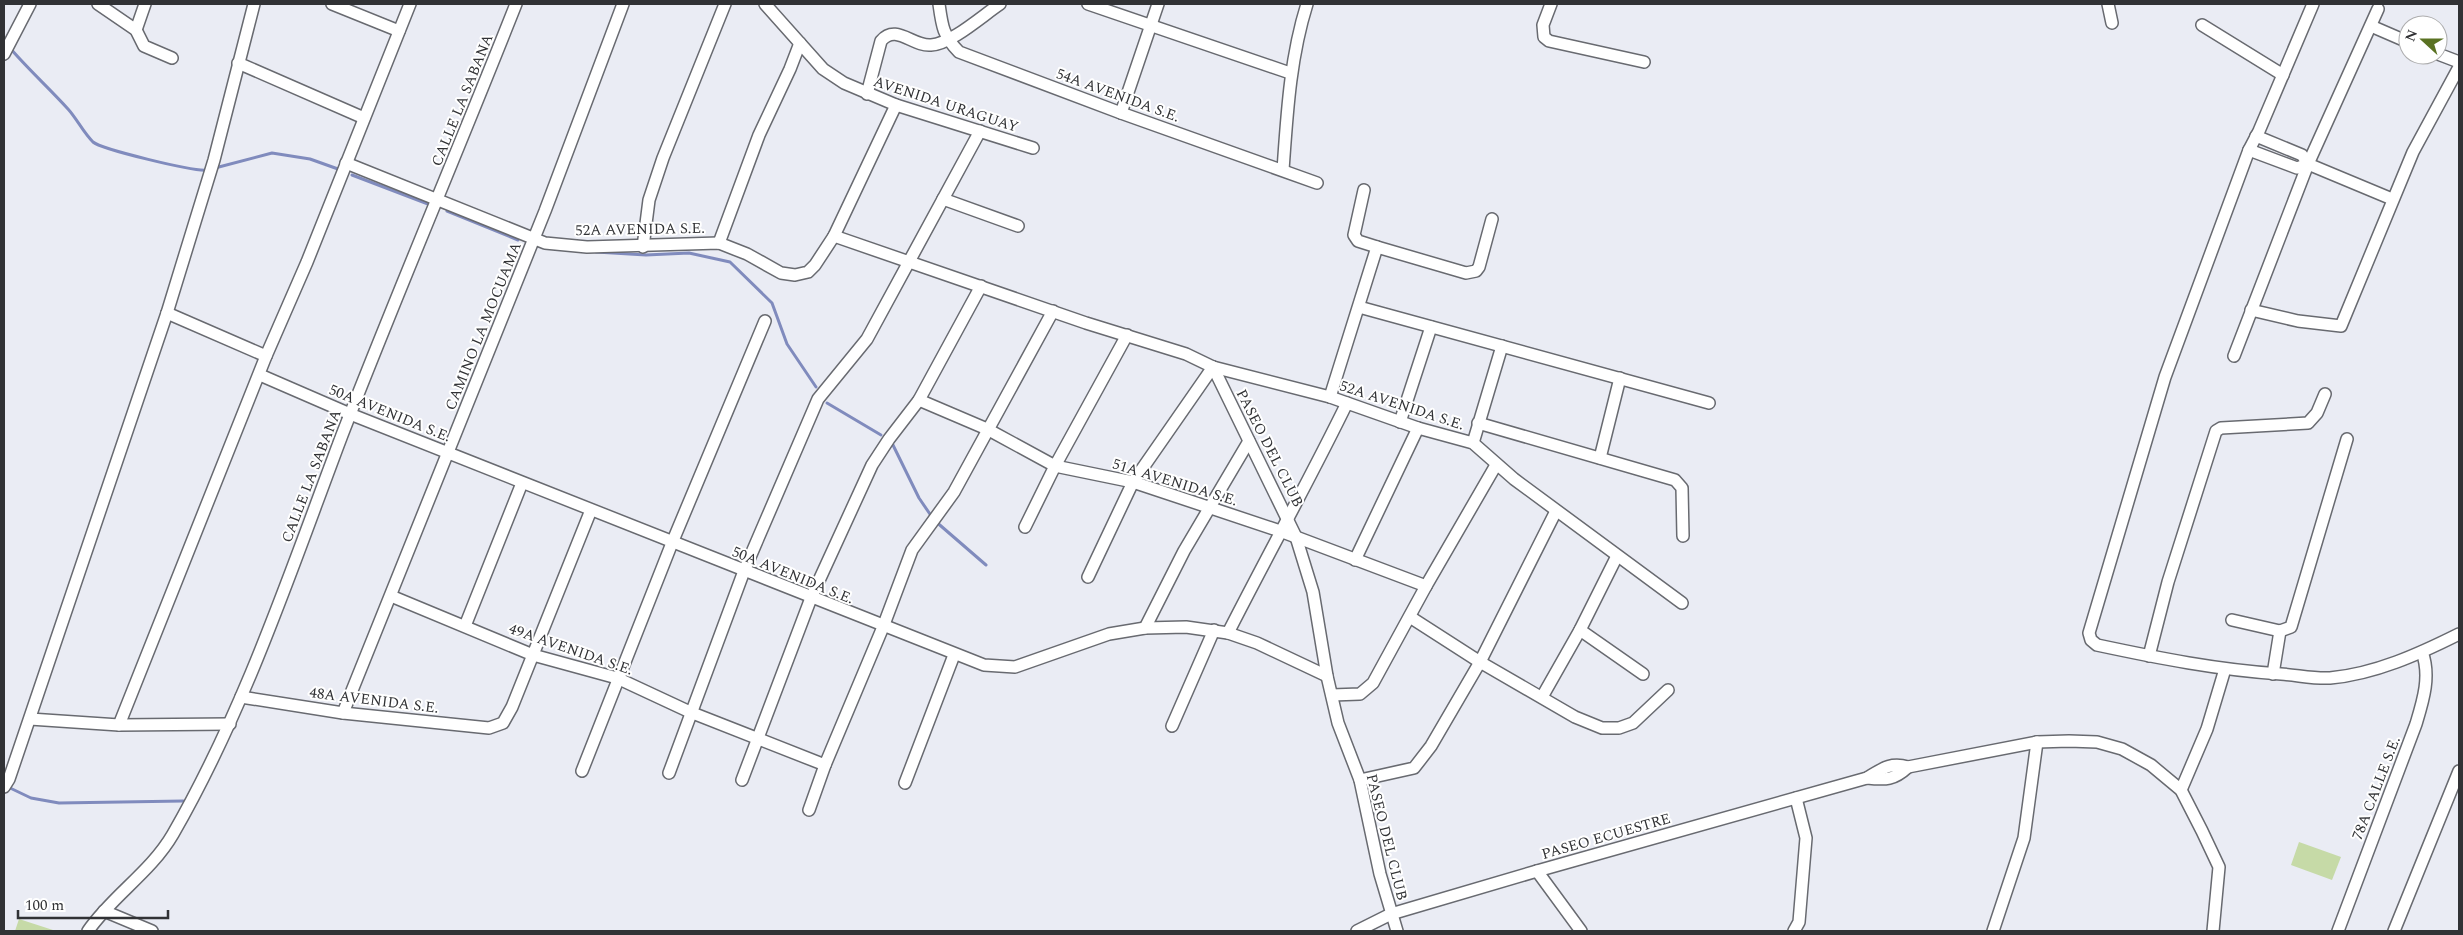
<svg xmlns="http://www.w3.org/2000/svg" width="2463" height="935" font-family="Spectral,serif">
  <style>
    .green { fill: #c6daa7 }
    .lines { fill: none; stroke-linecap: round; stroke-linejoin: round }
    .stream { stroke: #808bbd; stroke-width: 3 }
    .minor-casing { stroke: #686a70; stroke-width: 14 }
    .minor { stroke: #fff; stroke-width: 11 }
    .labels { text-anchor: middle; stroke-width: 4; stroke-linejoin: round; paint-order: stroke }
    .street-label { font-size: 15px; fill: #313235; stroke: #fff }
  </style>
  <rect width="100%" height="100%" fill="#eaecf4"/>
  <g class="green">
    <polygon points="2299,842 2341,857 2332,880 2291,865"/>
    <polygon points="19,919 56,931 15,931"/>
  </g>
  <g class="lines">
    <g class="stream">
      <path d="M10,48C28,69 49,88 68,109C77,119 83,132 93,142C101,149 194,172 207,170"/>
      <polyline points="215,168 272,153 310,159 338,169"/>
      <polyline points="352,175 428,204"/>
      <polyline points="447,211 518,240"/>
      <polyline points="596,252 646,255 689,253 730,262 772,303 787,344 816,387"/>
      <polyline points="827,403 881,435"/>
      <polyline points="891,441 919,498 934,520 986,565"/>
      <polyline points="8,787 31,798 59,803 183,801"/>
    </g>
    <g class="minor-casing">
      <g id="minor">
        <polyline points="98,4 136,30 144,46 172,58"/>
        <polyline points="332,4 399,31"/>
        <polyline points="765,4 823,69 844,83 896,105 1033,148"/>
        <path d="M939,4C942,26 943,36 959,52L1121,113L1317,183"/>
        <polyline points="1088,4 1290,73"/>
        <polyline points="1551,4 1543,25 1544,37 1549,41 1644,62"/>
        <polyline points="2108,4 2112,23"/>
        <path d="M2313,4L2259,131L2249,150L2165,377L2089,633L2091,640L2097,645C2158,658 2218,670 2281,674C2297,675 2314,679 2330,678C2375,674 2419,654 2459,634"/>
        <polyline points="2202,25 2283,75"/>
        <polyline points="2371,26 2408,42"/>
        <polyline points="136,30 145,4"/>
        <polyline points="4,54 30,4"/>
        <polyline points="2438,54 2459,62"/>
        <polyline points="238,63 364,118"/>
        <path d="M867,94L881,41C896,23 913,47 931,45C951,44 982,16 1000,4"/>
        <polyline points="1121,113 1158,4"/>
        <polyline points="2256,136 2302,155 2308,164 2392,199"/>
        <polyline points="2249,150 2297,168 2308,164"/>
        <polyline points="346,163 545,243 587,247 719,243 747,254 781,273 795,275 808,272 815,265 834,236 896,105"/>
        <path d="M1283,170C1287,114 1290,58 1307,4"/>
        <polyline points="943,199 1018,226"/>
        <polyline points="834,236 1086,323 1186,354 1213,367 1330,397 1418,428 1473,443 1514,479 1682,603"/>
        <polyline points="719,243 759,135 790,69 800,43"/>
        <polyline points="643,247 649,200 663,158 725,4"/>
        <polyline points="1377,247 1466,273 1476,271 1479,267 1492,219"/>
        <polyline points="1359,307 1709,403"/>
        <polyline points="2251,310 2298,321 2341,326 2413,152 2459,67"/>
        <polyline points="167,313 266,356"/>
        <polyline points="2234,356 2308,164 2378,9"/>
        <polyline points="1213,367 1296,537 1313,592 1327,676 1338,723 1360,780 1380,874 1397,931"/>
        <polyline points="260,375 350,414 984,665 1015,667 1109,634 1145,628 1186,627 1228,633 1257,643 1327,676"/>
        <polyline points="1330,397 1377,247 1358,241 1354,235 1364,190"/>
        <polyline points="919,400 987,429 1055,466 1133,482 1280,531 1426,586"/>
        <polyline points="1400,422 1431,327"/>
        <polyline points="1478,423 1675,480 1682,488 1683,536"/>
        <polyline points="1473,443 1502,346"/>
        <polyline points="1600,458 1620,378"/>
        <polyline points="1025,527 1055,466 1127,335"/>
        <polyline points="1355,560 1418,428"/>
        <polyline points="1088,577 1133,482 1213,367"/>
        <polyline points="391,596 533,655 617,678 690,712 825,765"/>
        <polyline points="1410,617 1480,662 1575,717 1602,728 1619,728 1633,723 1668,690"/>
        <polyline points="2232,620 2280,631 2291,627 2347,439"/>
        <polyline points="465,626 522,483"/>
        <polyline points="1145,628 1184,551 1249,441"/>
        <polyline points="1580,630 1643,674"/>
        <path d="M1228,633C1267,556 1309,481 1347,403"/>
        <polyline points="2149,656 2168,582 2216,431 2221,428 2308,423 2317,413 2325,394"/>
        <polyline points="2273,674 2280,631"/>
        <polyline points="1332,695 1360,694 1373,683 1426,586 1496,465"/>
        <polyline points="241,697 343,713 489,728 503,723 512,707 591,510"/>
        <polyline points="1542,697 1580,630 1617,556"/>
        <polyline points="343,713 545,211 623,4"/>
        <polyline points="30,719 119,725 230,724"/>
        <polyline points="119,725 266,356 307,262 410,4"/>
        <polyline points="1172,726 1214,630"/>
        <polyline points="582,771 672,543 765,321"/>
        <polyline points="669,773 744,571 818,399 867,339 980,131"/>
        <path d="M1867,778C1886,780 1894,780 1908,767"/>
        <polyline points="742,780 811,598 872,465 889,439 919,400 981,286"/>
        <polyline points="1360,780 1414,768 1431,746 1480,662 1556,511"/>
        <polyline points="905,783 954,655"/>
        <polyline points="4,787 9,779 167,313 214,160 254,4"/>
        <polyline points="2181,790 2207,729 2225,669"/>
        <polyline points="809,810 825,765 883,627 912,550 954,492 1053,311"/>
        <polyline points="1537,871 1581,931"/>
        <polyline points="104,911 152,931"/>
        <path d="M88,931C112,896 151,872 173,834C245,709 291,570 342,435C398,291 459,148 516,4"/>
        <path d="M1357,931L1391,914L1537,871L1867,778C1882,769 1890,762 1908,767L2037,742L2069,741L2097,742L2122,749L2151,765L2181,790L2202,831L2219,867L2213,931"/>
        <polyline points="1794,931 1799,922 1806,838 1796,798"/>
        <polyline points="1993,931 2024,838 2037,742"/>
        <path d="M2338,931L2416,724C2423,701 2431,676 2422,652"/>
        <polyline points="2394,931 2459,771"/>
      </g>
    </g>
    <use href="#minor" class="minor"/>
  </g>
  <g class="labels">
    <g class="street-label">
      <text transform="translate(1118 95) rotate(20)" y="5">54A AVENIDA S.E.</text>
      <text transform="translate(462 100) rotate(-68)" y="5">CALLE LA SABANA</text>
      <text transform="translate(946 104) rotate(18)" y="5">AVENIDA URAGUAY</text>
      <text transform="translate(640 229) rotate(-1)" y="5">52A AVENIDA S.E.</text>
      <text transform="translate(483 326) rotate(-68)" y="5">CAMINO LA MOCUAMA</text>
      <text transform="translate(1402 405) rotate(18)" y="5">52A AVENIDA S.E.</text>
      <text transform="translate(390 413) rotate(22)" y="5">50A AVENIDA S.E.</text>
      <text transform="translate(1270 448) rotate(63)" y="5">PASEO DEL CLUB</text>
      <text transform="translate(311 476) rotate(-69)" y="5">CALLE LA SABANA</text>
      <text transform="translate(1175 482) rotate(17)" y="5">51A AVENIDA S.E.</text>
      <text transform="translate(793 575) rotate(22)" y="5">50A AVENIDA S.E.</text>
      <text transform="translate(571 649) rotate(19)" y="5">49A AVENIDA S.E.</text>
      <text transform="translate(374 700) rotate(7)" y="5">48A AVENIDA S.E.</text>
      <text transform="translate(2376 788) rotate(-69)" y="5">78A CALLE S.E.</text>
      <text transform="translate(1606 836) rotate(-16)" y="5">PASEO ECUESTRE</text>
      <text transform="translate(1387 837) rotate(76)" y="5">PASEO DEL CLUB</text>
    </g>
  </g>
  <rect width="2463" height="935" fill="none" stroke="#313235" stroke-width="10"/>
  <g transform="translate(2423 40) rotate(291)"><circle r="24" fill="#ffffff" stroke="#adadae"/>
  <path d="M0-4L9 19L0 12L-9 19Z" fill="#5a7223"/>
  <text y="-8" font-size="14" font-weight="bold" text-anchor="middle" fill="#313235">N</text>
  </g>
  <path d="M18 910v8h150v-8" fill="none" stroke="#313235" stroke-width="2.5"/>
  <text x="25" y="910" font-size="15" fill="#313235" stroke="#ffffff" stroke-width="4" paint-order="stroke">100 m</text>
</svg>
